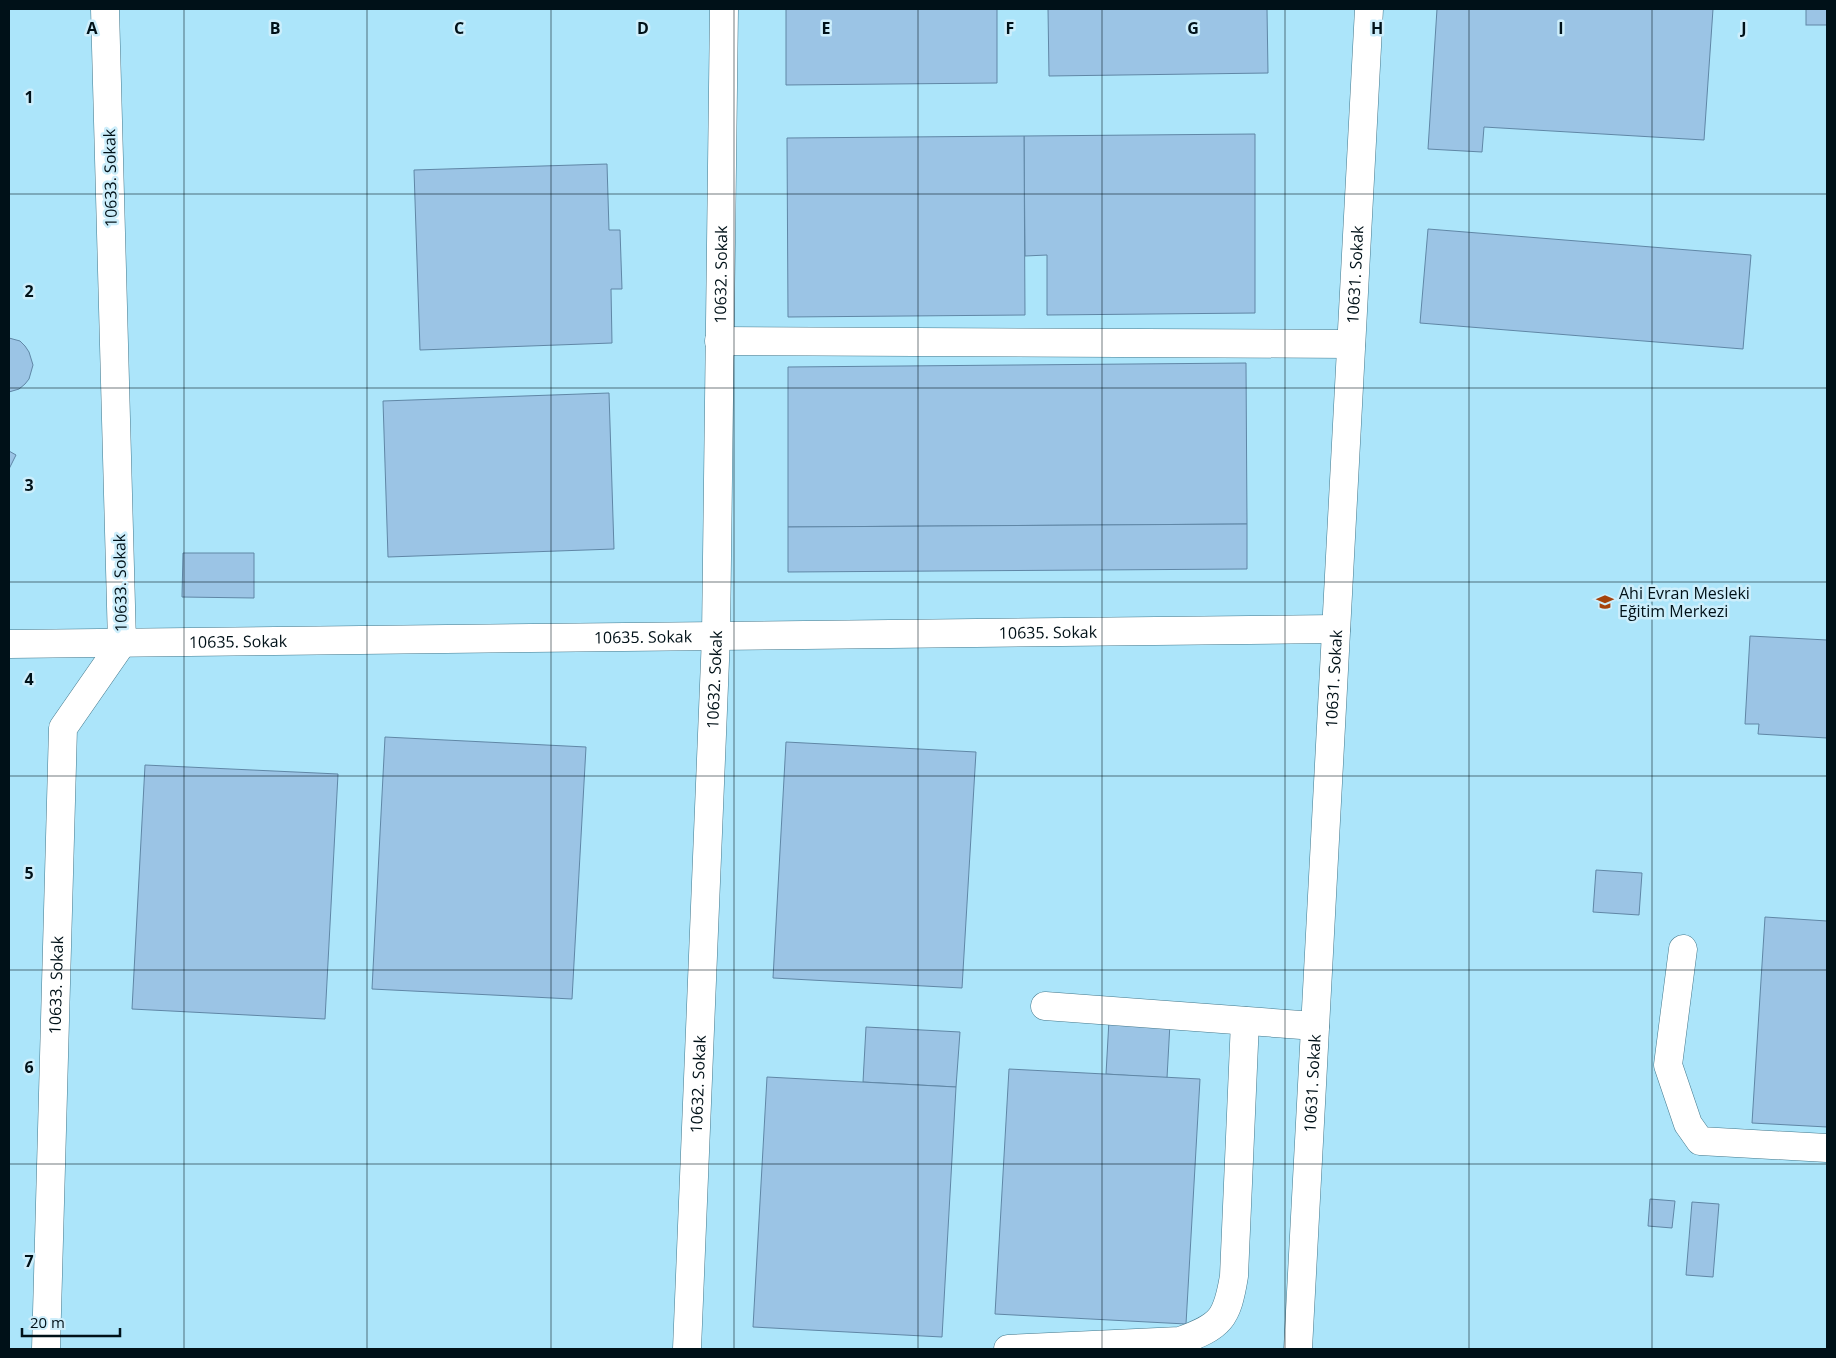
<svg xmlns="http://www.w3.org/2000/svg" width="1836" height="1358" font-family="'Open Sans',sans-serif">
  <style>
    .building { fill: #9bc4e5; stroke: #6087a6 }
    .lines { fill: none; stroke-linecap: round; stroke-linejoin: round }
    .minor-casing { stroke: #43788c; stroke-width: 29 }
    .minor { stroke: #fff; stroke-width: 28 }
    .grid { fill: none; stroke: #001118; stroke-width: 1; stroke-opacity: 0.55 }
    .labels { text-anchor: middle; stroke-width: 5; stroke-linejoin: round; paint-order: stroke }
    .street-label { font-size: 16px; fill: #001118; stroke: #cdeefb }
    .poi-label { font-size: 16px; fill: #001118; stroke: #cdeefb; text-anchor: start }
    .grid-label { font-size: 16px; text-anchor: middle; font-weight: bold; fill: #001118; stroke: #cdeefb; stroke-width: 5; stroke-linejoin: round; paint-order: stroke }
  </style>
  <rect width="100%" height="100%" fill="#ace5fa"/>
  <g class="building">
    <polygon points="786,9 997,9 997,83 786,85"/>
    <polygon points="1048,9 1267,9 1268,73 1049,76"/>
    <polygon points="1437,9 1713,9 1704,140 1484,127 1482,152 1428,149"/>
    <rect x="1806" y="9" width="21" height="16"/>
    <polygon points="1255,134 1255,313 1047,315 1047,255 1025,256 1024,136"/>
    <polygon points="1024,136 1025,315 788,317 787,138"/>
    <polygon points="607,164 609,230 620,230 622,289 611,289 612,343 420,350 414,170"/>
    <polygon points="1428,229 1751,255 1743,349 1420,323"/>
    <polygon points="9,338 20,341 25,346 29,352 33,365 29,379 25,384 19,389 9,392"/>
    <polygon points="1246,363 1247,524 788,527 788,367"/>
    <polygon points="609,393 614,549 388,557 383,401"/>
    <polygon points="9,451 16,455 9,469"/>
    <polygon points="1247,524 1247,569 788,572 788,527"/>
    <polygon points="183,553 254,553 254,598 182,597"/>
    <polygon points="1750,636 1827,640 1827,738 1758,734 1759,724 1745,724"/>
    <polygon points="385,737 586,747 572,999 372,989"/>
    <polygon points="786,742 976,752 962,988 773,978"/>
    <polygon points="145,765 338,774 325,1019 132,1009"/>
    <polygon points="1596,870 1642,873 1639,915 1593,912"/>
    <polygon points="1765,917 1827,921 1827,1127 1752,1123"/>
    <polygon points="1109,1020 1170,1023 1167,1078 1106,1074"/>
    <polygon points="866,1027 960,1032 956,1087 863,1082"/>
    <polygon points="1009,1069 1200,1079 1186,1324 995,1314"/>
    <polygon points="767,1077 956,1087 942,1337 753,1327"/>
    <polygon points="1650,1199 1675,1201 1672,1228 1648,1226"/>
    <polygon points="1692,1202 1719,1204 1713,1277 1686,1275"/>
  </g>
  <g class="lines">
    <g class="minor-casing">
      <g id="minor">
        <polyline points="719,341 1351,344"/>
        <path id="s1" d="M9,644L1336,629"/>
        <polyline points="1683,949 1668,1065 1688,1124 1700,1141 1827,1148"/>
        <polyline points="1045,1006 1315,1026"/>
        <path id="s2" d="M46,1349L63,728L122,643L105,9"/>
        <path id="s3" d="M687,1349L716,636L724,9"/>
        <path d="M1008,1349L1180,1341C1221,1326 1227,1319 1234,1276L1245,1021"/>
        <path id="s4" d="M1298,1349L1369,9"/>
      </g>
    </g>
    <use href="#minor" class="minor"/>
  </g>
  <path class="grid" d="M184,9V1349M367,9V1349M551,9V1349M734,9V1349M918,9V1349M1102,9V1349M1285,9V1349M1469,9V1349M1652,9V1349M9,194H1827M9,388H1827M9,582H1827M9,776H1827M9,970H1827M9,1164H1827"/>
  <defs>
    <g id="school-bare" transform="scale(1.35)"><path d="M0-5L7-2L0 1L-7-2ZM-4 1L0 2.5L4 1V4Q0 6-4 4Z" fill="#a5420b" stroke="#cdeefb" stroke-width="2.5" paint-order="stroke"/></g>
  </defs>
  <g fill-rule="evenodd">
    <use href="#school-bare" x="1605" y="602"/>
  </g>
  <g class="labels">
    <g class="street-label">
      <text transform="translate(110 178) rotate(-91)" y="6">10633. Sokak</text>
      <text dy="6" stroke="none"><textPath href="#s3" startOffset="1075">10632. Sokak</textPath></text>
      <text dy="6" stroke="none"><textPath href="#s4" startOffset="1076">10631. Sokak</textPath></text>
      <text transform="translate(120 583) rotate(-91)" y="6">10633. Sokak</text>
      <text dy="6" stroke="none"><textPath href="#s1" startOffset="1039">10635. Sokak</textPath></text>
      <text dy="6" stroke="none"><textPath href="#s1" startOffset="634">10635. Sokak</textPath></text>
      <text dy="6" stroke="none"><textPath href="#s1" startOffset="229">10635. Sokak</textPath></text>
      <text dy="6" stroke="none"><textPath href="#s3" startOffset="670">10632. Sokak</textPath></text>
      <text dy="6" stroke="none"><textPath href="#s4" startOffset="671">10631. Sokak</textPath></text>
      <text dy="6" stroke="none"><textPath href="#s2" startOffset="364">10633. Sokak</textPath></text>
      <text dy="6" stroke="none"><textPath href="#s4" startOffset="266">10631. Sokak</textPath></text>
      <text dy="6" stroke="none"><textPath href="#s3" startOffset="265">10632. Sokak</textPath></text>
    </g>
    <g class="poi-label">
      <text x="1619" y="599">Ahi Evran Mesleki<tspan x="1619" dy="18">Eğitim Merkezi</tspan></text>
    </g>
  </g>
  <g class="grid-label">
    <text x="92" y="34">A</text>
    <text x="275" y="34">B</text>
    <text x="459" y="34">C</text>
    <text x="643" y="34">D</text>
    <text x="826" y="34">E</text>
    <text x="1010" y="34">F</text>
    <text x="1193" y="34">G</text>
    <text x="1377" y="34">H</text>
    <text x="1561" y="34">I</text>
    <text x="1744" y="34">J</text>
    <text x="29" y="103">1</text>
    <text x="29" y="297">2</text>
    <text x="29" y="491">3</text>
    <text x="29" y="685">4</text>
    <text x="29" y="879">5</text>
    <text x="29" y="1073">6</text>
    <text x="29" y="1267">7</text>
  </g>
  <rect width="1836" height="1358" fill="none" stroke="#001118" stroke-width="20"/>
  <path d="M22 1328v8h98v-8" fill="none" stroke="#001118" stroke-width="2.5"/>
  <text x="30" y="1328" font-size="15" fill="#001118" stroke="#cdeefb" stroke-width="4" paint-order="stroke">20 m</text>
</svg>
